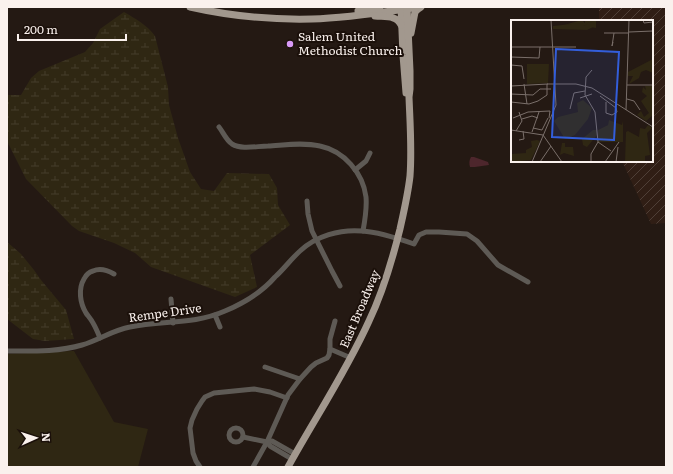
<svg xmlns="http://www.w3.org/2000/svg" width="673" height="474" font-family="Literata,serif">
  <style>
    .industrial { fill: url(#industrial-furrows) }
    .green { fill: #2f2713 }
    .wetland { fill: url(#wetland-marsh) }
    .water { fill: #4d262c }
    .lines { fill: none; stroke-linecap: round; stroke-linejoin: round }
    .minor { stroke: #5e5a55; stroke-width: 5 }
    .major { stroke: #a2988e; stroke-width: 7 }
    .poi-dot { fill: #d99af7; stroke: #1b100a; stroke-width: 1.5 }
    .labels { text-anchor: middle; stroke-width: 4; stroke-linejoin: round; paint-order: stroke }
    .poi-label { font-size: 12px; fill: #faf1ed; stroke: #1b100a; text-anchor: start }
    .street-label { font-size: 12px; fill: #faf1ed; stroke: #1b100a }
    .inset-road { fill: none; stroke: #7a6f6a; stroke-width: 1 }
    .view { fill: #335eda; fill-opacity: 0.15; stroke: #335eda; stroke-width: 2 }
    .inset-edge { fill: none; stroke: #faf1ed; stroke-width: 2 }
  </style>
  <defs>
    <pattern id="industrial-furrows" width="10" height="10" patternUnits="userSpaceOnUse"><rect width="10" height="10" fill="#301e15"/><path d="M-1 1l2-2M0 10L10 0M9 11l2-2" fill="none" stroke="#4f3f37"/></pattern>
    <pattern id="wetland-marsh" width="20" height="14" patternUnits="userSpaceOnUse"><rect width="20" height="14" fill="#2f2713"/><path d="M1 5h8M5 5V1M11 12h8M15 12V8" fill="none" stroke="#443c2a"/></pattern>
  </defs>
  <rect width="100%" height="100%" fill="#241913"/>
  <polygon class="industrial" points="599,7 666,7 666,223 651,224 622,161 652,161 652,21 599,21"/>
  <polygon class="green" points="71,351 74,351 114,422 148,429 138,467 7,467 7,354"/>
  <g class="wetland">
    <path d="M124,12C136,19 147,25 155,36L168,87L169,105L178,138L190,172L201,189L214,191L227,173L269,174L277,188L278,205L290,225L250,255L257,287L235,297L151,267L135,253L114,243L79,231L72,226L26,179L7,141V95H21L31,78L39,71L85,52L93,43L100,29Z"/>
    <polygon points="7,242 21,254 34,270 41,280 66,310 74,339 45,341 33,339 7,319"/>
  </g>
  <path class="water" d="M471,157H474L488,162L489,165L475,167H470C469,164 469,160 471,157Z"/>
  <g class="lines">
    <g class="minor">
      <path d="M219,127C223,132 226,140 232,144C242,150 257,146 268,146C285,145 303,142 320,146C344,151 363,173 366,197C367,208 365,220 363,231"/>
      <polyline points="355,170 366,161 370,153"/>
      <polyline points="307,201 308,214 312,231 332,271 340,286"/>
      <polyline points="171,299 173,323"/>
      <polyline points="215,315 220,327"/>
      <polyline points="335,321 330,339 330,349 351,358"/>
      <path d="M100,338C98,333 96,328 93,323C91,319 88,316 86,313C80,303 78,289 84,279C86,275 89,272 93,271C100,268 107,270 114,274"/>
      <path d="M7,351C32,351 58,352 82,345C99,340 113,330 130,327C163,320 193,325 225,311C244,303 262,292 275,277C284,269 291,259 300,251C316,236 340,229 362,231C379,232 397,238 414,244L419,235L426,232H439L467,234L477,241L498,265L528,282"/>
      <polyline points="265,367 300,379"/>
      <circle cx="236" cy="435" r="7"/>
      <polyline points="243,437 267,442 272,441 295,454"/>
      <polyline points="267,442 270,446 292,459"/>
      <polyline points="200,467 196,461 193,453 190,428 192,420 197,409 202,401 205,397 214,393 254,389 270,392 287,398"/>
      <polyline points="253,467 267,442 288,395 300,379 311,367 316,363 327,358 329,355 330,349"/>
    </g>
    <g class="major">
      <path d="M190,7C230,16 271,20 312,19C348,18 384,12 419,7"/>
      <polyline points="401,7 403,55 406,93"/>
      <polyline points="358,11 380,7"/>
      <path d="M375,16C385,17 397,15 401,25"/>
      <polyline points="411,33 415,12 418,9 421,7"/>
      <path d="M288,467C315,418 346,372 369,321C383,292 392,261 400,229C404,211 408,194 410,176C412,149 410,123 409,97L410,89V71L407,7"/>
    </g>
  </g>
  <circle class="poi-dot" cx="290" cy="44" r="4"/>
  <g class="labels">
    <g class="poi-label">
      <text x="298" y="41">Salem United<tspan x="298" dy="14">Methodist Church</tspan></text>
    </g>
    <g class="street-label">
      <text transform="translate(360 309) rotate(-67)" y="4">East Broadway</text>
      <text transform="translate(165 313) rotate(-8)" y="4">Rempe Drive</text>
    </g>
  </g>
  <g transform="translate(511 20)">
    <rect width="142" height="142" fill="#241913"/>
    <path d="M98,100L111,105L112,101V122H87V110L97,105Z" fill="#2f2713"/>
    <path d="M71,0L74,3V0L85,1V8L63,4L53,5ZM142,39V53L135,50L130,52L128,58L118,64L122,56H117V52ZM134,66H142V95L135,101L126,95L130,91L133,97L138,93L130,81L136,76L131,72L132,67L135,70ZM137,105L141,108L136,113L139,135L134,136V142H114L115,112L117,111L128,117L129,108L134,109Z" fill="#2f2713"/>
    <path d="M78,2L82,3V7L76,10L42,9V6L70,3L74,6ZM72,80L81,88L77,99L64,115L54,119L43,101L47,97L67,92L66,83ZM82,110H86V115L76,127L72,125L71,119ZM26,120L29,121L20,140L0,142V134L15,133V130L21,127L20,121ZM51,123H54V127H62L63,136L53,133L49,135Z" fill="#2f2713"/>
    <path d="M16,44H38L37,63L16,64Z" fill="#2f2713"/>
    <path class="inset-road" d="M132,0L133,3L142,2M118,12L142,11M93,13H118M102,22L101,26L103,13M0,27H65M0,37L28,38L29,27M0,45L11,46L13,59M81,50L75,57L74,75L84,92L87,122L100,131M13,64L16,84M36,64H65L81,68L142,107M116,65H142M0,66L37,64M0,74L22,75L29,69H40M89,76L105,88L106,92L101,95L95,93V82M69,78L81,74M116,79L123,81L129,90M0,82L18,84L27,81L36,75V64M59,89L63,73L74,71M115,90L118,0M2,98L17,92L39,91L38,98M11,99L21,96L27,98M22,108L31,110L37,98M0,110L32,115L51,142M5,111L11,101L8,92M21,112L28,92M8,120L13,119L12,111M21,142L45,85L40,0M29,142L40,126M53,142H76M80,142V134L87,122M94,142L108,122M105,142L107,127"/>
    <path class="view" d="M45,29L108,32L103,120L41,117Z"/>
    <rect width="142" height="142" class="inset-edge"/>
  </g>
  <rect width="673" height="474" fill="none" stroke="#faf1ed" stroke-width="16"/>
  <g transform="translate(36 438) rotate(87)" stroke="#1b100a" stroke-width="3" paint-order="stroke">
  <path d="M0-3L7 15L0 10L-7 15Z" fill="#faf1ed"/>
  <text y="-6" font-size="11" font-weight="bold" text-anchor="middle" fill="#faf1ed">N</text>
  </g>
  <path d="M18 34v6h108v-6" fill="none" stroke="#faf1ed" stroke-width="2"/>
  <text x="24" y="34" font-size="12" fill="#faf1ed" stroke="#1b100a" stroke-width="3" paint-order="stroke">200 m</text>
</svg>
